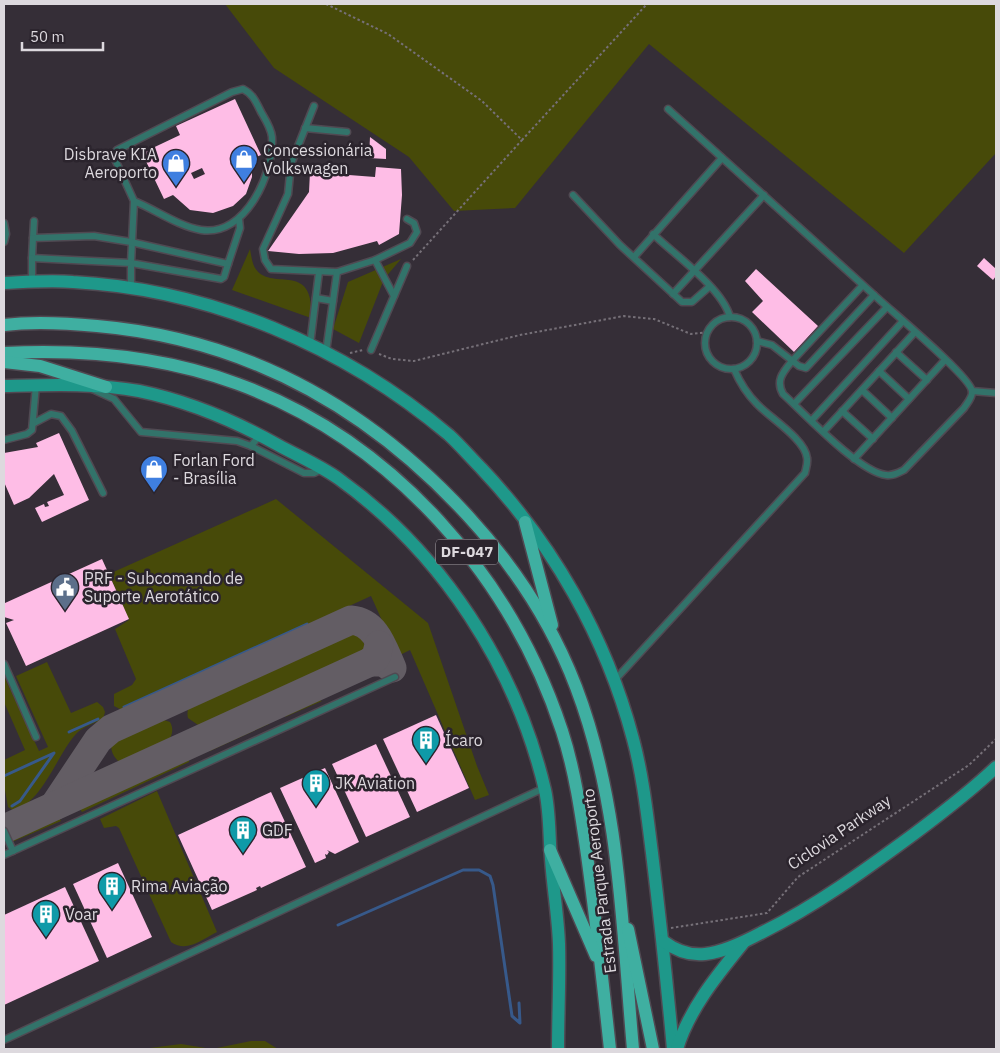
<svg xmlns="http://www.w3.org/2000/svg" width="1000" height="1053" font-family="'IBM Plex Sans',sans-serif">
  <style>
    .green { fill: #474a09 }
    .lines { fill: none; stroke-linecap: round; stroke-linejoin: round }
    .stream { stroke: #37598a; stroke-width: 3 }
    .taxiway { stroke: #635d64; stroke-width: 29 }
    .building { fill: #febde6; fill-rule: evenodd }
    .lane-casing { stroke: #504952; stroke-width: 9 }
    .secondary-casing { stroke: #504952; stroke-width: 15 }
    .primary-casing { stroke: #504952; stroke-width: 15 }
    .path { stroke: #767078; stroke-width: 2; stroke-dasharray: 2.5 2.5; stroke-linecap: butt }
    .lane { stroke: #32736a; stroke-width: 6 }
    .secondary { stroke: #1e988a; stroke-width: 12 }
    .primary { stroke: #3fafa1; stroke-width: 12 }
    .labels { text-anchor: middle; stroke-width: 5; stroke-linejoin: round; paint-order: stroke }
    .shield { fill: #2b242d; stroke: #a8a3a9; stroke-width: 1 }
    .shield-label { font-size: 15px; font-weight: bold; fill: #ddd9de }
    .poi-label { font-size: 16px; fill: #ddd9de; stroke: #2b242d; text-anchor: start }
    .street-label { font-size: 16px; fill: #ddd9de; stroke: #2b242d }
  </style>
  <rect width="100%" height="100%" fill="#352e37"/>
  <g class="green">
    <polygon points="225,4 996,4 996,153 904,253 649,44 515,208 454,211 409,157 274,68"/>
    <path d="M250,249C251,254 252,263 255,268C271,293 315,259 311,318L232,290Z"/>
    <polygon points="401,259 384,279 359,343 333,329 348,282"/>
    <polygon points="276,499 428,623 477,766 489,795 475,800 410,650 398,656 371,596 122,710 114,706 114,694 132,685 136,679 115,629 129,620 109,574"/>
    <path d="M348,630C359,632 361,636 365,646L362,653L355,658L207,726L198,725L188,718C185,705 195,698 205,690Z"/>
    <path d="M47,662L71,713L97,702L103,707L105,712L103,719C95,723 82,727 76,734C57,755 43,801 14,811L8,807L4,785V760L25,750L4,702V676L39,751L48,747L16,676Z"/>
    <path d="M310,697L322,701L285,717C291,706 297,700 310,697Z"/>
    <path d="M158,718L170,722C183,745 136,764 119,762C111,754 109,747 114,737L139,723Z"/>
    <polygon points="260,720 269,724 210,751 209,744 217,738"/>
    <polygon points="185,754 189,757 189,762 82,812 80,809 87,800"/>
    <path d="M157,791L217,932C201,940 187,953 171,942L119,828L116,826L104,828L100,819Z"/>
    <polygon points="54,817 59,817 61,821 12,842 10,838 16,833"/>
    <polygon points="251,1041 265,1041 278,1049 142,1049 181,1044 212,1049"/>
  </g>
  <g class="lines">
    <g class="stream">
      <polyline points="124,707 307,624"/>
      <polyline points="69,732 98,719"/>
      <polyline points="4,776 54,753 20,801 12,806"/>
      <polyline points="338,925 463,870 479,870 490,876 493,885 512,1016 520,1023 519,1003"/>
    </g>
    <g class="taxiway">
      <path d="M54,806L98,740L111,729L351,620C376,622 383,648 392,668L383,662H370"/>
      <polyline points="4,829 370,662 376,657 379,645"/>
    </g>
  </g>
  <g class="building">
    <path d="M235,99L261,155L252,159V177L246,194L233,206L213,213L190,210L173,195L164,199L142,153L180,135L176,126ZM202,168L205,174L194,179L191,173Z"/>
    <polygon points="370,137 386,149 386,159 369,158"/>
    <polygon points="376,167 401,169 402,195 399,234 379,245 377,241 333,253 299,254 268,251 309,192 310,172 375,177"/>
    <polygon points="984,258 996,269 996,276 993,280 977,266"/>
    <polygon points="756,269 818,326 794,352 752,312 763,301 745,281"/>
    <polygon points="59,433 89,500 42,522 35,508 44,504 45,507 49,506 47,502 64,495 54,474 29,498 14,505 4,482 4,453 38,447 36,443"/>
    <polygon points="102,559 129,619 26,666 6,623 14,620 4,617 5,603"/>
    <polygon points="436,715 469,788 417,812 383,739"/>
    <polygon points="376,744 410,817 366,837 332,764"/>
    <polygon points="325,768 359,842 335,854 327,850 329,852 327,855 325,854 326,858 315,863 280,788"/>
    <polygon points="271,792 306,867 261,888 260,886 256,888 257,890 212,910 178,835"/>
    <polygon points="118,863 152,937 107,958 73,884"/>
    <polygon points="65,887 99,961 4,1005 4,915"/>
  </g>
  <g class="lines">
    <g class="lane-casing">
      <g id="lane">
        <polyline points="314,106 291,164 288,194 263,249 265,260 271,269 337,272 375,260 410,243 417,232 414,223 407,219"/>
        <path d="M668,109L863,285L874,295C890,310 970,376 972,391C973,397 967,403 964,408L904,470C898,473 893,476 886,475C859,472 804,413 783,394C775,380 784,371 792,361L863,285"/>
        <polyline points="305,128 347,132"/>
        <polyline points="573,195 620,245 682,302 692,302 709,287"/>
        <path d="M134,201C156,210 178,226 201,230C246,237 274,173 272,137C271,128 265,119 261,112C256,102 253,94 243,89L232,92L117,150L113,155L134,201L131,263L221,279L224,277L228,264"/>
        <polyline points="34,221 33,238 94,236 131,242 228,264 240,228 239,219"/>
        <polyline points="4,223 6,234 4,242"/>
        <path d="M653,234C675,255 722,288 730,317"/>
        <polyline points="33,238 32,258 131,263 131,288"/>
        <polyline points="634,257 722,158"/>
        <polyline points="32,258 32,282"/>
        <polyline points="375,260 394,296"/>
        <polyline points="673,294 764,195"/>
        <polyline points="316,298 333,301"/>
        <circle cx="731" cy="343" r="26"/>
        <polyline points="757,341 772,345 799,366 806,368 874,295"/>
        <polyline points="310,345 319,272"/>
        <polyline points="371,350 407,266"/>
        <polyline points="326,352 337,272"/>
        <polyline points="896,352 927,380"/>
        <polyline points="879,371 909,399"/>
        <polyline points="92,389 114,399 141,432 237,441 251,446 260,435"/>
        <polyline points="862,390 892,418"/>
        <polyline points="972,391 996,393"/>
        <polyline points="794,404 887,307"/>
        <polyline points="842,411 873,439"/>
        <polyline points="812,420 903,321"/>
        <polyline points="34,423 51,414 61,416 72,431 103,493"/>
        <polyline points="824,431 915,332"/>
        <polyline points="4,440 27,434 32,430 36,385"/>
        <polyline points="251,446 304,473 314,473 322,469"/>
        <polyline points="854,459 945,360"/>
        <polyline points="4,664 36,737"/>
        <path d="M614,681L805,473C806,468 808,463 807,458C805,439 770,418 757,404C747,394 740,383 734,369"/>
        <polyline points="4,831 13,851"/>
        <polyline points="4,855 395,677"/>
        <polyline points="4,1040 544,788"/>
      </g>
    </g>
    <g class="secondary-casing">
      <g id="secondary">
        <path d="M4,283C27,282 50,280 73,282C210,289 345,347 449,435C460,445 470,457 481,468C553,544 606,637 633,739C643,776 647,814 652,853C660,918 667,984 673,1049"/>
        <path d="M4,386C48,385 95,383 139,391C188,401 235,421 278,445C298,456 321,466 339,479C442,553 516,667 545,790C550,813 549,836 551,859C553,888 558,916 559,944C560,979 558,1014 558,1049"/>
        <path d="M663,941C675,950 688,956 705,954C724,952 744,942 761,933C816,906 865,870 914,834C942,813 971,791 996,767"/>
        <path d="M677,1049C689,1009 718,974 744,942"/>
      </g>
    </g>
    <g class="primary-casing">
      <g id="primary">
        <path d="M4,325C35,321 66,323 97,326C246,339 368,407 468,516C514,566 552,624 576,687C620,802 622,928 633,1049"/>
        <path d="M4,353C83,349 163,356 238,384C393,441 511,576 562,731C575,771 581,813 587,855C596,920 603,984 610,1049"/>
        <polyline points="4,362 40,366 106,387"/>
        <polyline points="525,522 552,625"/>
        <polyline points="550,850 596,956"/>
        <polyline points="628,929 653,1049"/>
      </g>
    </g>
    <g class="path">
      <polyline points="326,4 388,34 482,101 522,140 647,4"/>
      <polyline points="413,260 522,140"/>
      <polyline points="350,353 363,350"/>
      <polyline points="379,354 392,359 414,361 520,335 624,316 654,319 691,334 708,332"/>
      <polyline points="671,928 767,913 798,877 969,765 996,739"/>
    </g>
    <use href="#lane" class="lane"/>
    <use href="#secondary" class="secondary"/>
    <use href="#primary" class="primary"/>
  </g>
  <defs>
    <g id="shop-pin" transform="scale(1.4375)"><path d="M0 17L-7.5 6A9.5 9.5 0 1 1 7.5 6Z" fill="#3f7fe0" stroke="#2b242d"/><path d="M-5-2.5h2.3a2.7 3.5 0 0 1 5.4 0H5L5.5 6h-11ZM-1.5-2.5h3a1.5 2.3 0 0 0-3 0Z" fill="#fff"/></g>
    <g id="civic-pin" transform="scale(1.4375)"><path d="M0 17L-7.5 6A9.5 9.5 0 1 1 7.5 6Z" fill="#5c6f8a" stroke="#2b242d"/><path d="M-.6-6.5H3V-4.5H.6V-3L4-1V1h2V6H-6V1h2V-1L-.6-3ZM-1.2 2.5V6h2.4V2.5Z" fill="#fff"/></g>
    <g id="building-pin" transform="scale(1.4375)"><path d="M0 17L-7.5 6A9.5 9.5 0 1 1 7.5 6Z" fill="#0f9aa8" stroke="#2b242d"/><path d="M-4-6H4V6H1V3H-1V6H-4ZM-2.5-4.3h1.7v1.8h-1.7ZM.8-4.3h1.7v1.8H.8ZM-2.5-1h1.7V.8h-1.7ZM.8-1h1.7V.8H.8Z" fill="#fff"/></g>
  </defs>
  <g fill-rule="evenodd">
    <use href="#shop-pin" x="244" y="159"/>
    <use href="#shop-pin" x="176" y="163"/>
    <use href="#shop-pin" x="154" y="469"/>
    <use href="#civic-pin" x="65" y="587"/>
    <use href="#building-pin" x="426" y="740"/>
    <use href="#building-pin" x="316" y="783"/>
    <use href="#building-pin" x="243" y="830"/>
    <use href="#building-pin" x="112" y="886"/>
    <use href="#building-pin" x="46" y="914"/>
  </g>
  <g class="labels">
    <rect class="shield" x="436" y="539.5" width="62" height="25" rx="4"/>
    <g class="shield-label">
      <text x="467" y="557">DF-047</text>
    </g>
    <g class="poi-label">
      <text x="263" y="156">Concessionária<tspan x="263" dy="18">Volkswagen</tspan></text>
      <text x="157" y="160" text-anchor="end">Disbrave KIA<tspan x="157" dy="18">Aeroporto</tspan></text>
      <text x="173" y="466">Forlan Ford<tspan x="173" dy="18">- Brasília</tspan></text>
      <text x="84" y="584">PRF - Subcomando de<tspan x="84" dy="18">Suporte Aerotático</tspan></text>
      <text x="445" y="746">Ícaro</text>
      <text x="335" y="789">JK Aviation</text>
      <text x="262" y="836">GDF</text>
      <text x="131" y="892">Rima Aviação</text>
      <text x="65" y="920">Voar</text>
    </g>
    <g class="street-label">
      <text transform="translate(839 832) rotate(-34)" y="6">Ciclovia Parkway</text>
      <text transform="translate(599 881) rotate(-97)" y="6">Estrada Parque Aeroporto</text>
    </g>
  </g>
  <rect width="1000" height="1053" fill="none" stroke="#ddd9de" stroke-width="10"/>
  <path d="M22 42v8h81v-8" fill="none" stroke="#ddd9de" stroke-width="2.5"/>
  <text x="30" y="42" font-size="15" fill="#ddd9de" stroke="#2b242d" stroke-width="4" paint-order="stroke">50 m</text>
</svg>
